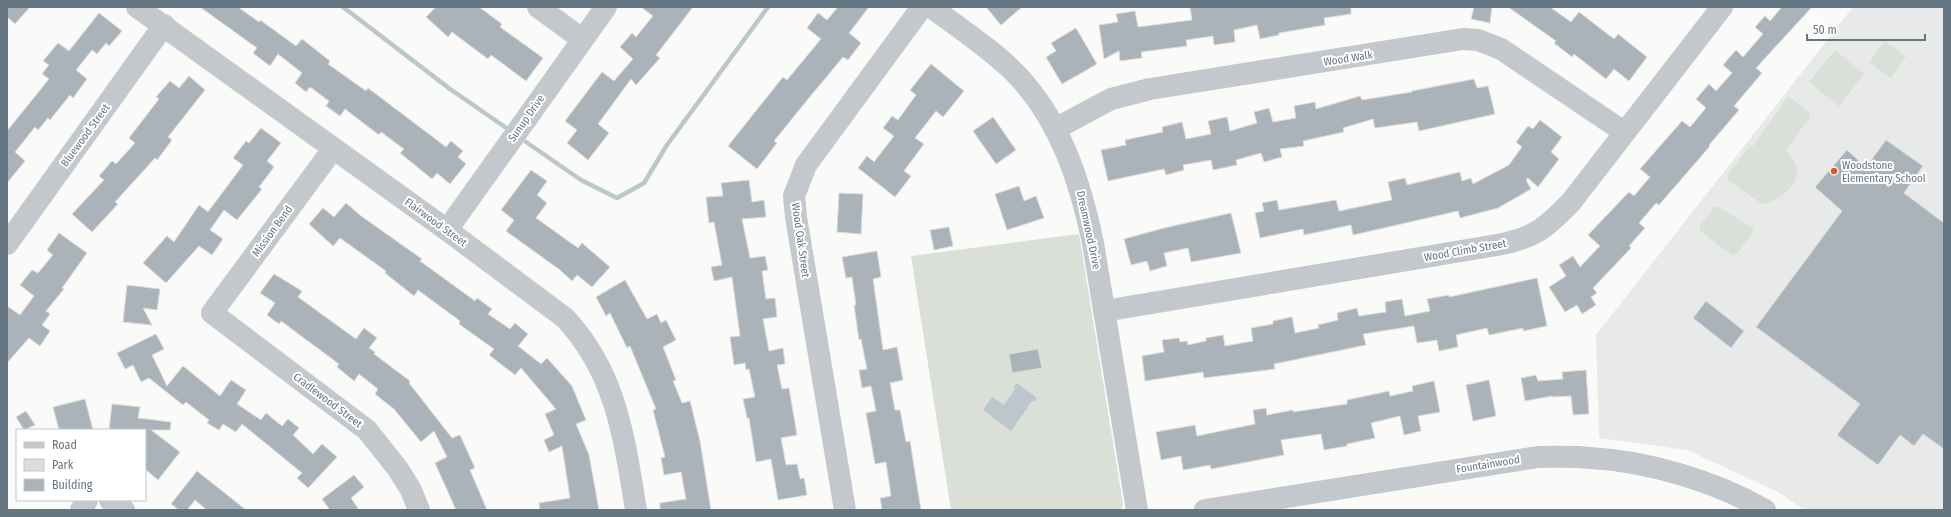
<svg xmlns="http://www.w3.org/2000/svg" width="1951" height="517" font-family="'Fira Sans Condensed',sans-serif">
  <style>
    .built { fill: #e8e9e9 }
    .green { fill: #dadfd7 }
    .water { fill: #bbc7cb }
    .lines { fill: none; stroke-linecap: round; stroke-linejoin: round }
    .stream { stroke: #bbc7cb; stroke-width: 4.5 }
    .building { fill: #aab3b9; stroke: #dcdcda }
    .minor { stroke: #c3c8cc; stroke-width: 22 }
    .poi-dot { fill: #e4572e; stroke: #fff; stroke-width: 1.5 }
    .labels { text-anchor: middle; stroke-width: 4; stroke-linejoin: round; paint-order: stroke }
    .street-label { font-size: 11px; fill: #657683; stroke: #fff }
    .poi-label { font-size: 11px; fill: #657683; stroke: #fff; text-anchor: start }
  </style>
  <rect width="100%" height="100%" fill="#fafaf8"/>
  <polygon class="built" points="1853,7 1944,7 1944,510 1804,510 1778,492 1687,450 1599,438 1596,335"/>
  <g class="green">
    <polygon points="1885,41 1906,56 1891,78 1869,62"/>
    <polygon points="1835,50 1864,74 1839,106 1809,82"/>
    <path d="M1788,96L1809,112L1810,117L1786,150C1789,154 1793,159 1795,163C1804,183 1779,202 1762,204L1728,180L1727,175L1748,148L1753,146Z"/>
    <polygon points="1715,207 1719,207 1753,228 1753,232 1737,254 1732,255 1700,231 1699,227"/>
    <polygon points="1079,234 1123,504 1121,509 951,510 911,256"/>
  </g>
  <polygon class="water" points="1017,383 1037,398 1034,401 1032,401 1011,431 983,410 992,397 1004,405 1015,389 1014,387"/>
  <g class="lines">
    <g class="stream">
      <polyline points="343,7 450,89 505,127"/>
      <polyline points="526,142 581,180 617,198 644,183 667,145 768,7"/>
    </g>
  </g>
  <g class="building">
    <polygon points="7,7 30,7 15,24 7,17"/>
    <polygon points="200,7 238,7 259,22 260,20 296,46 302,39 330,61 328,64 366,91 368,88 446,147 451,141 463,151 458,157 466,164 450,184 437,173 432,179 400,153 404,149 381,132 379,135 345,109 340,116 326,106 329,101 310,87 306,92 295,83 302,73 278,54 270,66 253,53 257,48"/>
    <polygon points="436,7 479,7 502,24 500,27 543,58 526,81 491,55 488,59 452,32 448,37 426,17"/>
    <polygon points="641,7 693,7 656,55 660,58 636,85 631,79 598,124 609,133 588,160 567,143 577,130 565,121 602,72 614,81 633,59 620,47 632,33 636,37 653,16"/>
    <polygon points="838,7 869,7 849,33 861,43 848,60 843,57 808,99 774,141 777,143 757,169 728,146 783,77 787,80 821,39 807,28 818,13 827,20"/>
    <polygon points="986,7 1022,7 1001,25"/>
    <polygon points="1190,7 1351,7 1351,14 1324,18 1325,25 1279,33 1279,35 1260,39 1257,25 1234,30 1235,42 1214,45 1213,36 1186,40 1187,46 1141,52 1142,58 1120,61 1119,51 1104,59 1099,25 1118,22 1116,14 1135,11 1138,27 1192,20"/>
    <polygon points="1474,7 1492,7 1490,23 1471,19"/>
    <polygon points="1508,7 1550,7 1571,22 1579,12 1614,39 1618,34 1647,57 1629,81 1614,69 1606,79 1574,54 1572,57 1554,43 1556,41"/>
    <polygon points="1782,7 1812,7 1756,68 1762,73 1734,106 1739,110 1709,145 1710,146 1659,205 1656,203 1639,223 1645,228 1629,246 1631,248 1593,288 1597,293 1591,297 1596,305 1582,314 1577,305 1565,312 1549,287 1566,276 1559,265 1573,256 1580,267 1600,246 1588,235 1629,192 1634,196 1650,177 1640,169 1682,121 1690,127 1706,108 1696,99 1709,84 1716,91 1732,73 1723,65 1736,50 1743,57 1763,34 1755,27 1765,16 1770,21"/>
    <polygon points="99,13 122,31 109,46 106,43 97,54 92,50 76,70 87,79 73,98 70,95 50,120 48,118 38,130 35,127 15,152 25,161 7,183 7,131 49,79 42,74 49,65 43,61 58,43 69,51"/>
    <polygon points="1076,28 1097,64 1062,84 1046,57 1056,51 1051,43"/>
    <polygon points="931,64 964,91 943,117 936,111 915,138 924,144 904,171 911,176 895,197 858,168 867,156 874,162 894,136 883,128 892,116 898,120 916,95 910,90"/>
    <polygon points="189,76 205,90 168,137 172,140 157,160 155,158 115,202 118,204 92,232 72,214 104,180 99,176 112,161 116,164 135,143 129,138 159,99 156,97 170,81 179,88"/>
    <polygon points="1474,79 1477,88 1488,86 1495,114 1419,131 1417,122 1375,128 1373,119 1343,128 1344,132 1303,141 1304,146 1280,149 1282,157 1264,162 1261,153 1236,160 1237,165 1213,170 1211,160 1183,165 1184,170 1166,175 1164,169 1108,181 1101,150 1126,145 1125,140 1163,132 1162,127 1182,122 1186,139 1211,134 1208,121 1227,117 1230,131 1257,123 1254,112 1269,108 1273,122 1296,118 1294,106 1315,102 1316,109 1360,96 1362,100 1412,92 1412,91"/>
    <polygon points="993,117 1016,150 996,164 973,131"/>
    <polygon points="1540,120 1562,137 1551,152 1559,159 1538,187 1528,178 1526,180 1531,189 1498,208 1460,218 1458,211 1353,235 1351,225 1304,235 1303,229 1260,238 1255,213 1264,211 1262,203 1277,200 1279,210 1336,200 1339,211 1392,200 1388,182 1405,178 1407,185 1460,172 1462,181 1471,178 1473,184 1509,165 1522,147 1516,142 1528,126 1533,129"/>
    <polygon points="261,128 281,143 267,161 274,167 259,187 262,189 237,220 224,210 210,230 223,239 212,255 199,246 166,283 143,263 167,236 174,242 199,205 208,212 243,165 233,158 246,141 249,143"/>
    <polygon points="1886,140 1923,166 1904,193 1944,223 1944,449 1923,434 1914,446 1900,435 1878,465 1837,435 1860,404 1756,327 1842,211 1815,187 1847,150 1866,167"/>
    <polygon points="531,170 547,181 537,195 547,203 536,218 578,248 582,243 610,267 592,287 577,275 572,281 560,270 506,231 514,220 501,210"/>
    <polygon points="749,180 752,202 764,200 766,217 742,219 750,258 765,256 768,270 762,271 766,299 775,298 777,317 763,319 769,351 783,348 785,364 777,365 782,389 789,388 797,435 781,438 786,465 797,464 800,479 804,478 807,495 778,500 771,459 756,462 749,418 747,418 743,399 755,397 749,369 746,370 745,363 734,365 730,337 740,336 732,277 714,281 711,267 722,265 714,222 709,223 706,197 723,196 721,183"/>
    <polygon points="1019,186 1024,201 1036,196 1044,218 1007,230 995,194"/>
    <polygon points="839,193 863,194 861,234 837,232"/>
    <polygon points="346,203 361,216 422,259 420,261 475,301 477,298 492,309 488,314 510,329 515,323 528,334 518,346 541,364 547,358 572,386 586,420 576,424 589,455 599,510 540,510 539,503 570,498 562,446 549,452 544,440 554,435 545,414 556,409 521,368 515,375 489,355 494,349 459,324 460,321 418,290 414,296 385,273 386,271 340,238 333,246 309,224 323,208 334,217"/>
    <polygon points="1231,213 1241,253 1191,262 1188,248 1164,253 1167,266 1150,271 1147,261 1131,265 1124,239 1164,228"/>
    <polygon points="949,227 953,246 934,250 930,230"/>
    <polygon points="59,233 87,253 62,288 64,289 46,311 50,314 42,325 50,331 40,346 29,338 7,363 7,306 20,315 34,296 20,285 32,270 38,273 53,255 47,250"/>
    <polygon points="877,251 881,277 873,279 883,350 897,347 903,380 890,383 895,410 900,410 906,442 910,441 921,510 882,510 880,498 891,496 886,462 875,464 866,413 876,411 871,386 862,388 859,370 867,369 861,339 859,340 854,305 856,305 852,277 846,278 842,257"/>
    <polygon points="274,274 302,291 298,297 356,339 364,328 377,338 369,348 375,352 374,354 410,381 409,383 452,438 460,435 475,468 470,470 487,510 456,510 435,463 447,457 434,431 421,442 394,409 375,394 378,389 359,374 354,381 337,367 339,364 281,321 279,324 267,315 275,303 260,293"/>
    <polygon points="1537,278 1547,326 1523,331 1523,328 1489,335 1487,328 1456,335 1458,347 1439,351 1437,340 1417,343 1414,326 1363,334 1366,345 1274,364 1275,369 1204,378 1203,372 1145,381 1142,356 1164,352 1162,340 1179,338 1180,342 1187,341 1188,345 1206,341 1206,338 1223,335 1225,346 1253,341 1251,328 1273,324 1273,321 1292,317 1295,333 1319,328 1318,325 1338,320 1337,313 1357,308 1359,316 1386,312 1385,302 1402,299 1405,316 1430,311 1427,299 1449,295 1449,297"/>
    <polygon points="625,280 647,319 657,314 661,323 666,320 676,340 663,347 676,380 673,381 682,403 690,401 700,441 711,510 660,510 660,503 686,499 681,472 664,475 661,458 665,457 653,410 656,409 630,346 627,348 610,313 606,316 596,297"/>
    <polygon points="127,285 160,289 157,310 143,308 152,325 123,322"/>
    <polygon points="1706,301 1744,331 1731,348 1693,318"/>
    <polygon points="156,334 164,349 152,355 167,386 183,366 220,396 231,380 246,390 237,404 261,420 266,413 282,426 288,419 299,428 293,435 313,454 322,444 337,457 308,488 297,478 302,473 242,424 236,432 223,424 219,430 207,423 209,420 186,402 183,405 149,378 141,382 133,365 125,369 117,353"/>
    <polygon points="1038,349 1042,368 1012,373 1009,354"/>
    <polygon points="1586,370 1589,414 1573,415 1571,396 1552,397 1552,396 1525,401 1521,378 1536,375 1538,381 1563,379 1562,372"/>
    <polygon points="1489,380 1496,416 1473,421 1466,385"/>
    <polygon points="1434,381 1440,412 1418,416 1421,431 1404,435 1400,416 1371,423 1375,438 1347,444 1347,446 1324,450 1321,434 1281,440 1284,455 1211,469 1210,465 1183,470 1181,456 1161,460 1156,432 1195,425 1197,436 1255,424 1253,410 1266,408 1267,415 1293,410 1293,412 1347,404 1347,400 1389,391 1390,396 1413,391 1412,386"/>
    <polygon points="85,399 93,430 59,430 53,407"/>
    <polygon points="112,404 140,407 138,418 171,422 170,430 151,430 180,452 158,480 145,469 145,430 109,430"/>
    <polygon points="26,411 35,425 24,430 16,417"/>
    <polygon points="197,471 246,510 207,510 195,500 187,510 179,510 171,504"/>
    <polygon points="354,475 364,487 351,498 359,510 330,510 322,499"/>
  </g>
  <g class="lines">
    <g class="minor">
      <path d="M137,7L447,230L565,318C617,374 624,438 636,510"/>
      <polyline points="538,7 582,39"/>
      <path d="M931,7C959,28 990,48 1015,73C1060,119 1080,181 1093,243L1137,510"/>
      <polyline points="1055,129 1111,99 1150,89 1463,39 1478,40 1501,49 1624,132"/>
      <polyline points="333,149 212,313 367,430 398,469 411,490 419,510"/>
      <polyline points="447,230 606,7"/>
      <polyline points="7,244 164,25"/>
      <path d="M1104,311L1497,245C1534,238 1545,229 1571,202L1722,7"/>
      <polyline points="110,500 124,510"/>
      <polyline points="81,510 87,500"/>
      <polyline points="845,510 796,217 794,196 806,165 922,7"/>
      <path d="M1205,510L1538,457C1556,457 1573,456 1590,458C1647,461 1715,481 1765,510"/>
    </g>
  </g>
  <circle class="poi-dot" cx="1834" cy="171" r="4"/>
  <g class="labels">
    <g class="street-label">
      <text transform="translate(1348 58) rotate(-9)" y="4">Wood Walk</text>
      <text transform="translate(526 118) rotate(-55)" y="4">Sunup Drive</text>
      <text transform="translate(85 135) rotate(-54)" y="4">Bluewood Street</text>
      <text transform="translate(436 222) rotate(36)" y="4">Flairwood Street</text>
      <text transform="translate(1089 230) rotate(78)" y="4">Dreamwood Drive</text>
      <text transform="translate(272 231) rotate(-54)" y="4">Mission Bend</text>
      <text transform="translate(801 240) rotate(82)" y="4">Wood Oak Street</text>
      <text transform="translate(1465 250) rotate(-10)" y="4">Wood Climb Street</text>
      <text transform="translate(328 400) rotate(37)" y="4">Cradlewood Street</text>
      <text transform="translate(1488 464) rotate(-9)" y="4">Fountainwood</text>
    </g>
    <g class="poi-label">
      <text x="1842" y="169">Woodstone<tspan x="1842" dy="13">Elementary School</tspan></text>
    </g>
  </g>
  <rect width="1951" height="517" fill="none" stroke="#657683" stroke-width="16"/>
  <rect x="16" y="429" width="130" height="72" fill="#ffffff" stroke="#c1c8cd"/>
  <rect x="24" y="442" width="20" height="6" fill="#c3c8cc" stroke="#c1c8cd"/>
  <text x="52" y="449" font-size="12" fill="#657683">Road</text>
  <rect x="24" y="459" width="20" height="12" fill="#dadfd7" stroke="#c1c8cd"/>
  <text x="52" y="469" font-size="12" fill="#657683">Park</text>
  <rect x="24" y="479" width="20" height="12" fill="#aab3b9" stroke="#c1c8cd"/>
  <text x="52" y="489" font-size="12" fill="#657683">Building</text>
  <path d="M1807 34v6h118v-6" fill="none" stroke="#657683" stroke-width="2"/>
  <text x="1813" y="34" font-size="12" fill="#657683" stroke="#ffffff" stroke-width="3" paint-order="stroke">50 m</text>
</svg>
